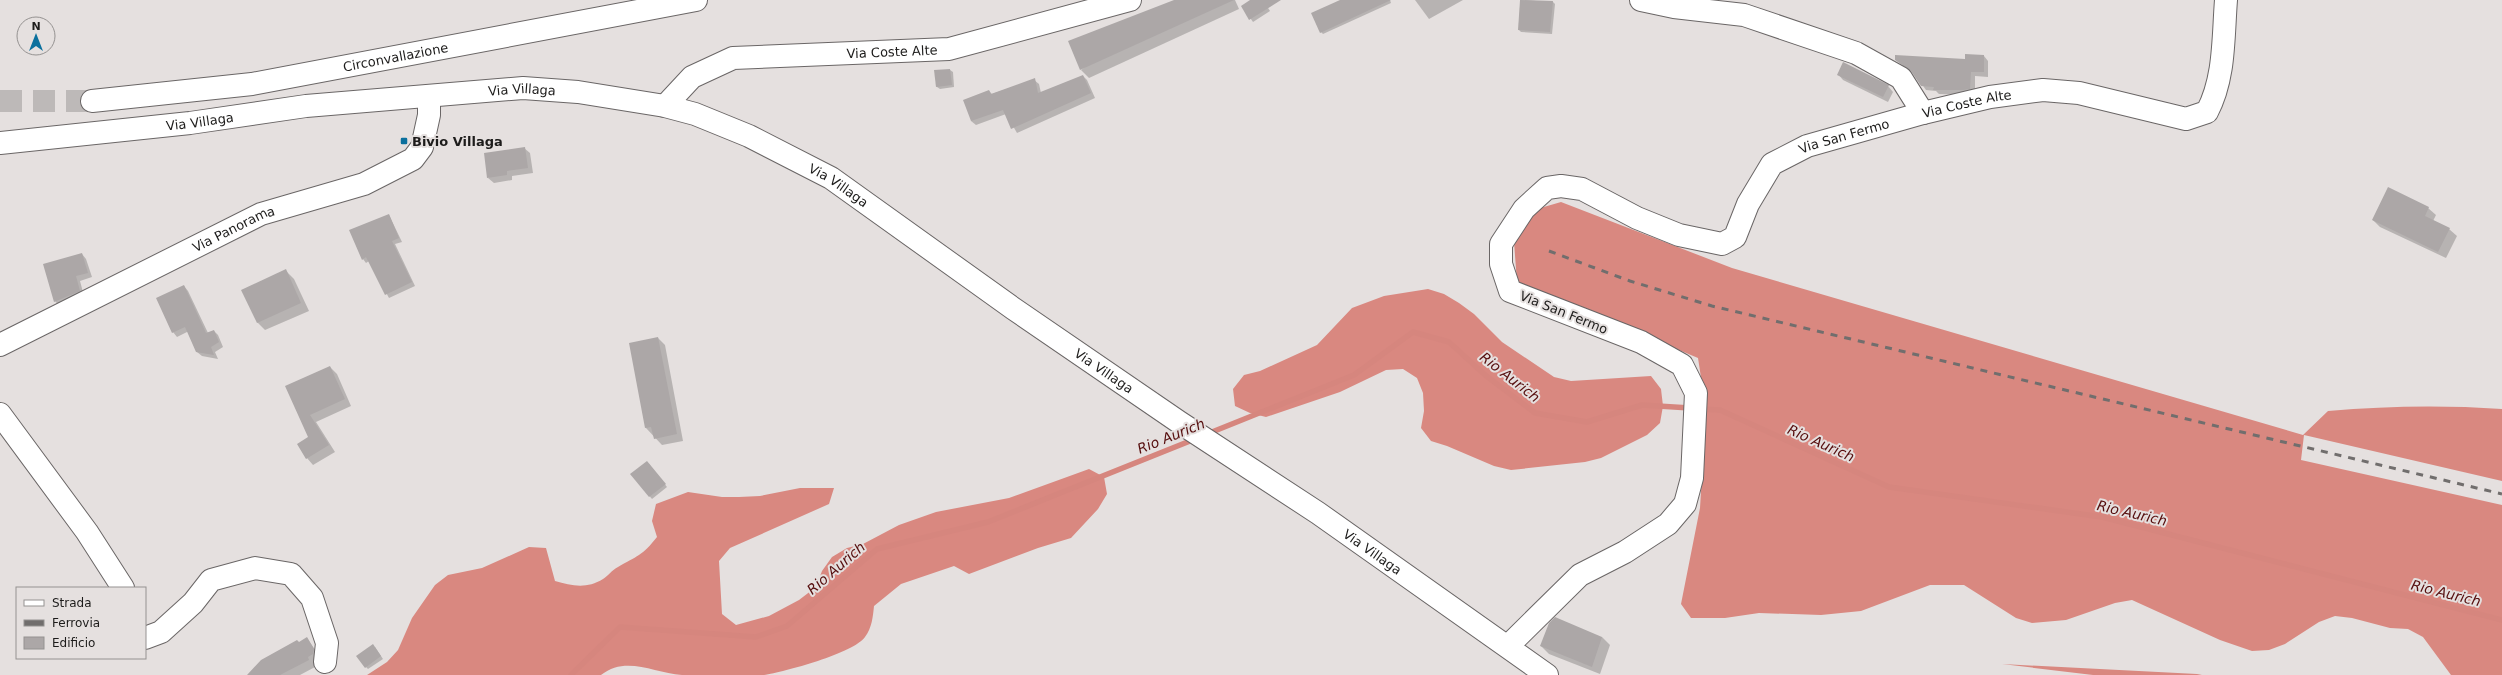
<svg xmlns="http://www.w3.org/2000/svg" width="2502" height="675" font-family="'DejaVu Sans',sans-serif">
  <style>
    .forest { fill: #d98880 }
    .shadow { fill: #0003 }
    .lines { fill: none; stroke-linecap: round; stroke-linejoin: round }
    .stream { stroke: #d6867e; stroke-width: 5.5 }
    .building { fill: #aca7a7 }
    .highway-tunnel { stroke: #bdb9b8; stroke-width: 22; stroke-dasharray: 22 11; stroke-linecap: butt }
    .minor-casing { stroke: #6a6666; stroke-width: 24 }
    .highway-casing { stroke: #6a6666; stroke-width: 24 }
    .minor { stroke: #fff; stroke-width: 22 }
    .highway { stroke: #fff; stroke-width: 22 }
    .rail { stroke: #716e6d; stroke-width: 3; stroke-dasharray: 7 7; stroke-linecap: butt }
    .poi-dot { fill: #0b709d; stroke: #e5e0df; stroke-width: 1.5 }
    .labels { text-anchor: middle; stroke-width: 4; stroke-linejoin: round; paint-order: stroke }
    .street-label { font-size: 13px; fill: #1d1c1b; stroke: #e5e0df }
    .poi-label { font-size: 13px; font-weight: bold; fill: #1d1c1b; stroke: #e5e0df; text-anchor: start }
    .water-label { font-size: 14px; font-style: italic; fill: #560e0e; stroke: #e5e0df }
  </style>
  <rect width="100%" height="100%" fill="#e5e0df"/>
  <g class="forest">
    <path d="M1561,202L1732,268L2303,435L2328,411C2386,406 2443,405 2502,409V481L2304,435L2301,460L2502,505V675H2451L2423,637L2408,629L2390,628L2352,618L2335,616L2319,622L2285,644L2269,650L2252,651L2220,640L2132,600L2115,603L2066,620L2032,623L2016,618L1964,585H1930L1861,611L1821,615L1759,613L1725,618H1691L1681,604L1700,508L1706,410L1698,358L1517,282L1514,242L1537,209Z"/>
    <polygon points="1428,289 1444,294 1459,303 1474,314 1502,342 1554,377 1571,381 1651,376 1661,389 1663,406 1660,423 1647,435 1601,458 1585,462 1511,470 1494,466 1447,446 1431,441 1421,428 1424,411 1423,393 1417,378 1403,369 1386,370 1340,392 1266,417 1250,413 1235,406 1233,389 1244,375 1260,371 1317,345 1352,308 1384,296"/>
    <path d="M1089,469L1104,477L1107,494L1098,509L1071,538L1038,548L969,574L954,566L901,584L874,606C873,616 872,628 865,637C854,653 784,672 764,675C742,675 704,675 682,675C654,673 626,655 601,675H367L387,662L398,650L412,618L435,585L448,575L482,568L529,547L546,548L555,581C572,586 587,589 603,579C608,576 612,570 618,567C637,556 642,556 657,537L652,521L656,504L688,492L722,497H739L760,496L800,488H834L829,504L730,548L719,561L722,614L736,625L769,616L799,600L816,587L822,571L832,557L847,548L863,544L899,525L936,512L1009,498Z"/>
    <polygon points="2002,664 2197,674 2202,675 2093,675"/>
  </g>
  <g class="shadow">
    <polygon points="1177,0 1235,0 1239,9 1089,78 1081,70"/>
    <polygon points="1252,0 1263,0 1270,11 1253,22 1242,6"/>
    <polygon points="1343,0 1390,0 1391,3 1323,34 1321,32"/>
    <polygon points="1415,0 1463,0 1429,19"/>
    <polygon points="1521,0 1553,2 1555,4 1552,34 1521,32 1519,30"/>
    <polygon points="1984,56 1988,61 1988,77 1975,76 1975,93 1969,95 1939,94 1936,91 1926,90 1914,73 1896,60 1966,60"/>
    <polygon points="950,70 953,72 954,87 940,89 937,87 935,71"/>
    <polygon points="1838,74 1888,86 1893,92 1888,102 1843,80"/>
    <polygon points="1083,76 1087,80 1095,98 1017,133 1006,114 976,125 971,121 989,91 992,94 1034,80 1039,84 1041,93"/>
    <polygon points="524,148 530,153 533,173 512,176 512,180 494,183 488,178"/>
    <polygon points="2428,208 2436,215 2433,221 2449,229 2457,236 2446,258 2380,227 2373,220"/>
    <polygon points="389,215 402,242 395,244 415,286 389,298 369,261 366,263 363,259"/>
    <polygon points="82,254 86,259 92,277 80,281 84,296 59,306 55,301"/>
    <polygon points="286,271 294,279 309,311 265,330 257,322"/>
    <polygon points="184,286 188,291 208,333 214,331 218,335 223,347 215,352 218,359 202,356 197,352 189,331 177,337 173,332"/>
    <polygon points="658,338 665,345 683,441 662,445 646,428"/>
    <polygon points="330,367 337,374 351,406 316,422 335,452 313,465 307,458 310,437 287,386"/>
    <polygon points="649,464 667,487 652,499 631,474"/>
    <polygon points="1602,637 1610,645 1600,674 1549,654 1541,646"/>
    <polygon points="307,638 320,657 320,661 314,665 315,667 300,675 248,675"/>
    <polygon points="375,647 383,659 368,669 366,667"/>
  </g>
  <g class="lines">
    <g class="stream">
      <polyline points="1699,409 1720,410 1889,487 2102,517 2502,620"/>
      <polyline points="1207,434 1354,375 1413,332 1449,342 1485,375 1535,413 1587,422 1642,405 1690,408"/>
      <polyline points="571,675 620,627 756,637 787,626 877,549 988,522 1195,439"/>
    </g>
  </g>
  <g class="building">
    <polygon points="1174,0 1234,0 1080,70 1068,41"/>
    <polygon points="1250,0 1281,0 1249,20 1241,6"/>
    <polygon points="1340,0 1391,0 1320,33 1311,13"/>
    <polygon points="1520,0 1553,1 1550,32 1518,30"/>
    <polygon points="1965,54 1984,55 1984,72 1971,72 1970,89 1963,90 1933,90 1934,87 1921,86 1911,71 1895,60 1895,55 1965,59"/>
    <polygon points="1843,62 1889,85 1883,97 1837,75"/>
    <polygon points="950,69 952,85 936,87 934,70"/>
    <polygon points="1083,75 1091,93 1011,129 1003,110 971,121 963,100 989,90 991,94 1035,78 1038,93"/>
    <polygon points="525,147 528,168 507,171 507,175 487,178 484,153"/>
    <polygon points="2388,187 2429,207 2425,216 2450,228 2438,252 2372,220"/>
    <polygon points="389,214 399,238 392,241 412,282 385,295 366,257 362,260 349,230"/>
    <polygon points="82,253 88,273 76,276 80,291 54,302 43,264"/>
    <polygon points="286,269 301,303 257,323 241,290"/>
    <polygon points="184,285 206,333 214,330 219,342 211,347 214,355 196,352 185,327 172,333 156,298"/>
    <polygon points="658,337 677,434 654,439 651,427 645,428 629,343"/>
    <polygon points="330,366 345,399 310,415 329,445 306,459 297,444 308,437 285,386"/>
    <polygon points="647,461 666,484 649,497 630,474"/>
    <polygon points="1555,617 1602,637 1592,667 1540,646 1549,623"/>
    <polygon points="307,637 314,649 313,654 308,657 309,660 280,675 247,675 261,660 297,640 299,642"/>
    <polygon points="373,644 381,656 365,668 356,656"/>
  </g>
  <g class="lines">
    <polyline class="highway-tunnel" points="0,101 92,101"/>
    <g class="minor-casing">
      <g id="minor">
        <polyline points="1641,0 1674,7 1744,15 1856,53 1901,78 1923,113"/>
        <path id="s1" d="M665,106L692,77L733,58L949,49L1130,0"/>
        <path id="s2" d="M0,143L190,123L306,106L523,88L578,92L665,106L695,114L749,136L831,178L1014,309L1179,422L1318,513L1547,675"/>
        <path id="s3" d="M0,345L261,214L364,184L413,159L422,147L429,115V96"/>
        <polyline points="0,414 87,532 123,588"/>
        <polyline points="145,638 161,632 193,603 211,580 255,568 291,574 312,598 327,643 325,662"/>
        <path id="s4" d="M1508,646L1580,575L1625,552L1668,524L1685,504L1692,478L1696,393L1682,365L1641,342L1510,291L1501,264V244L1524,209L1547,188L1561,186L1582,189L1637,218L1679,235L1722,244L1735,237L1748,204L1772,164L1807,146L1923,113L1990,97L2043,90L2079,93L2186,119L2207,112C2225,78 2223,38 2226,0"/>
      </g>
    </g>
    <g class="highway-casing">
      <g id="highway">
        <path id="s5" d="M92,101L252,84L696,0"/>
      </g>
    </g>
    <use href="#minor" class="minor"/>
    <use href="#highway" class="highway"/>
    <polyline class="rail" points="1549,251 1630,281 1712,306 2502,494"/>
  </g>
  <rect class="poi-dot" x="400" y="137" width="8" height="8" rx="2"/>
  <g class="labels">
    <g class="street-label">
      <text dy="5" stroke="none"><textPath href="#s1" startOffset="244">Via Coste Alte</textPath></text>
      <text dy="5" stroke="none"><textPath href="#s5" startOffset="307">Circonvallazione</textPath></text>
      <text dy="5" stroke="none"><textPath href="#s2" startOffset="525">Via Villaga</textPath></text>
      <text dy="5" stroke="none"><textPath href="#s4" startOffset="1170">Via Coste Alte</textPath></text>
      <text dy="5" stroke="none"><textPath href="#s2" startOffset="201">Via Villaga</textPath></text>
      <text dy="5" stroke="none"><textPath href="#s4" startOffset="1043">Via San Fermo</textPath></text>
      <text dy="5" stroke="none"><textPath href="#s2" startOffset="861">Via Villaga</textPath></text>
      <text dy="5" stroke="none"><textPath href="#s3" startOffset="261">Via Panorama</textPath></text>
      <text transform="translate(1564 312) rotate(22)" y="5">Via San Fermo</text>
      <text dy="5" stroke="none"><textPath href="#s2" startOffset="1185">Via Villaga</textPath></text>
      <text dy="5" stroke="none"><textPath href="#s2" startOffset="1509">Via Villaga</textPath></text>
    </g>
    <g class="poi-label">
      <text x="412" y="146">Bivio Villaga</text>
    </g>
    <g class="water-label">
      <text transform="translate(1510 377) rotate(38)" y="5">Rio Aurich</text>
      <text transform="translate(1171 436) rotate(-22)" y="5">Rio Aurich</text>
      <text transform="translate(1821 443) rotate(24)" y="5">Rio Aurich</text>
      <text transform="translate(2132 513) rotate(13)" y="5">Rio Aurich</text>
      <text transform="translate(836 568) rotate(-41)" y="5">Rio Aurich</text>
      <text transform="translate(2446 593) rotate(14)" y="5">Rio Aurich</text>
    </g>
  </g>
  <rect x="16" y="587" width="130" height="72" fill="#e5e0df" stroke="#959291"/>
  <rect x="24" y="600" width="20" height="6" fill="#ffffff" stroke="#959291"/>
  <text x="52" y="607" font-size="12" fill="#1d1c1b">Strada</text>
  <rect x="24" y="620" width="20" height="6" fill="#716e6d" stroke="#959291"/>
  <text x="52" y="627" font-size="12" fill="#1d1c1b">Ferrovia</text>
  <rect x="24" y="637" width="20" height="12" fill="#aca7a7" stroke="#959291"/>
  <text x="52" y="647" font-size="12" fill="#1d1c1b">Edificio</text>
  <g transform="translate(36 36)"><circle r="19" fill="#e5e0df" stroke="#959291"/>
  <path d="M0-3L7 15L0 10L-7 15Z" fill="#0b709d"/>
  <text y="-6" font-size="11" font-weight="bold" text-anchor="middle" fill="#1d1c1b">N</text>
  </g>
</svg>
